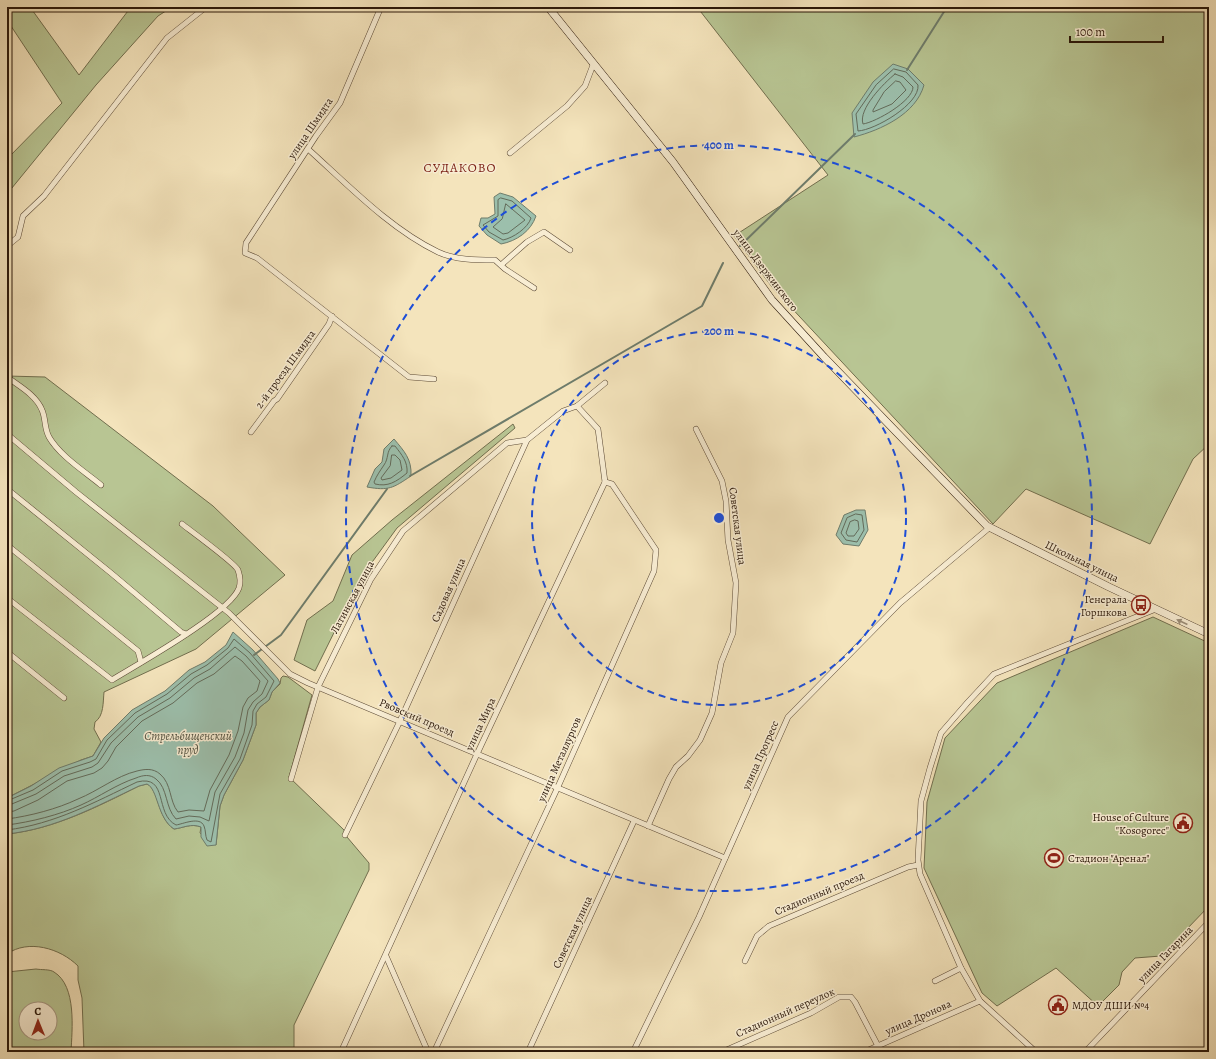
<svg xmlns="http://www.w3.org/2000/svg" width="1216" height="1059" font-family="Alegreya,serif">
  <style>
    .green { fill: #b8c593; stroke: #716e4e; fill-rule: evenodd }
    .water { fill: #9cbfac; stroke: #6e7c6b }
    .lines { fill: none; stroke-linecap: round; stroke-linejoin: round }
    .shore { stroke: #636b5a; stroke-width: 1 }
    .stream { stroke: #6e7c6b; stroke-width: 2 }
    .street-casing { stroke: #5c4a36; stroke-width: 6 }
    .secondary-casing { stroke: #2a1709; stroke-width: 8 }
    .street { stroke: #f8edd3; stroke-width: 5 }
    .secondary { stroke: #f8edd3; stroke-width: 7 }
    .oneway { fill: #9b8d78 }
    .ring { fill: none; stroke: #1d4ed8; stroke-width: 2; stroke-dasharray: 7 5 }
    .labels { text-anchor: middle; stroke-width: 3; stroke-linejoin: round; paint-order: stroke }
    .street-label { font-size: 11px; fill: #2a1709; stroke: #f8edd3 }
    .poi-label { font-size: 11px; fill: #2a1709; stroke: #f8edd3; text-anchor: end }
    .water-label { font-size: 12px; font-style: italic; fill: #525242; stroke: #f8edd3 }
    .quarter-label { font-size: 13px; letter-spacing: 1px; fill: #7a1f14; stroke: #f8edd3 }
    .centre { fill: #1d4ed8; stroke: #f8edd3; stroke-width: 2 }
    .ring-label { font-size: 12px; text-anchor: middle; font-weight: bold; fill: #1d4ed8; stroke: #f8edd3; stroke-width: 3; stroke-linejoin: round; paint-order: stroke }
  </style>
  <rect width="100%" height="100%" fill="#f4e4bc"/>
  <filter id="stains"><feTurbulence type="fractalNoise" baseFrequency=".005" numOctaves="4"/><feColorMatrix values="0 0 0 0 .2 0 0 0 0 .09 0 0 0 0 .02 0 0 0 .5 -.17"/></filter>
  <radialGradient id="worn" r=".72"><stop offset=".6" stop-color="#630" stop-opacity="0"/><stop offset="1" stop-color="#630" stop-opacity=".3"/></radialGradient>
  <g class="green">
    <polygon points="7,7 30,7 79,75 131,7 172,7 158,16 96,85 7,194 7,159 62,103 7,20"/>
    <polygon points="697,7 1209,7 1209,444 1193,459 1150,544 1026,489 993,524 772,287 734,236 828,175"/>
    <path d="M7,376L45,377L213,506L285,575L196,649L104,692C103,702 104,716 95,722L94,729L101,742L93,756L81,760L7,798Z"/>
    <polygon points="513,424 515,428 397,528 362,576 315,671 294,660 307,620 333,601 352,555 392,520"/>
    <polygon points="1153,617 1209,643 1209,906 1161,956 1135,958 1122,972 1119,985 1098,1006 1056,968 997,1006 982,993 924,868 927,802 945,738 997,683"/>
    <path d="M283,676L288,677L312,695L289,777L344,830L347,837L369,863V870L294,1025V1052H84L82,998L78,980V966C60,948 28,939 7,954V834C54,829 97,807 139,786L147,784C159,789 157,818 174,829C183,828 191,823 201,827L200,833L216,845L220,806L224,795L243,760L256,725V713L260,707L269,700L272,692L280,684L281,678Z"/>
    <path d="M36,969C41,970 50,969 54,972C77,986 72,1030 71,1052H7V972ZM26,1009H50V1033H26Z"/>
  </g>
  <g class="water">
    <path d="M893,64L908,69L924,85C916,114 881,130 854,137L852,113L873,82Z"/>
    <path d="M500,193L513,197L536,216C531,231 517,241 501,244L487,235L479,226L481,218H488L495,214L494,197Z"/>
    <path d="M394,439C404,451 412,459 411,476C393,488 389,491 367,487L375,469L382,462L384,449Z"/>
    <polygon points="856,510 865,510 868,530 859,546 843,544 836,535 844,515"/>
    <path d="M233,632L253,650L278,679L280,683L272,692L269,700L260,707L256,713V725L243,760L224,795L220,806L216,845L207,846L201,837V827C191,823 183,828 174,829C157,818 158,789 147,784L139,786C97,806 55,829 7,834V798L31,786L59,768L93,756L104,738L132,710L165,691L189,670L205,662L226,645Z"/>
  </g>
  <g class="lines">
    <g class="shore">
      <path d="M894,69L906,72L918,85C920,104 875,130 858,131L856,114L876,85Z"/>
      <path d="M895,74L903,77L913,87C913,101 876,122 863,124C858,109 884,83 895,74Z"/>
      <polygon points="896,81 900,82 906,90 892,104 873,112 873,110 884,92"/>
      <path d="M501,198L512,201L531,218C528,228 513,238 503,240L489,232L483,225L498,216V200Z"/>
      <polygon points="506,204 525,220 508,233 503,234 493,227 502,219"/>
      <path d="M392,446H395C402,455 408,462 407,473C396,482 388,487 375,484L374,482C377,475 380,471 384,465C389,458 386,452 392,446Z"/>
      <polygon points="392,455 395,455 400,460 402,470 391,478 382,480 381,478 390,466"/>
      <polygon points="856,514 862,515 864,530 857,542 846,540 841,533 847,518"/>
      <polygon points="855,520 858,521 859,529 854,536 848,536 846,533 850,522"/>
      <path d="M7,801L33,790L62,771L90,762L96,759L107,740L135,713L167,694L191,674L207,665L228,648L234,639L250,653L274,681L266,697L257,704L253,711L252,725L240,759L220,794L211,842L207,840C205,835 206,831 204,826C200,816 183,824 176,825C154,814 169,774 137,782C95,802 55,824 7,830"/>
      <path d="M7,806L36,794L64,776L92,767L98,763L111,743L138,717L170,698L194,678L210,669L235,647L246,656L268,681L262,694L253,702L248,710L244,733L235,757L215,792L209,821L200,817L189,816L176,819C165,808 168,788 156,779C150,774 143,775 136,778C117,784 99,797 81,805C59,815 31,822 7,825"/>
      <path d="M7,812L14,811L38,800L67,781L94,773L102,768L108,761L116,747L142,721L173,703L197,683L214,674L235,656L242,661L260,681L257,691L248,698L243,707L238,731L229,755L210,790L204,811L189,810L178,812C169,801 172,784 160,774C153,768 145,769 137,771C116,776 98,791 78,799C57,809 30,816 7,819"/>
    </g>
    <g class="stream">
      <polyline points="907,70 947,7"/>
      <polyline points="740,246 855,134"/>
      <polyline points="410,476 702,306 723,263"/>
      <polyline points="254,655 281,635 387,489"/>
    </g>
    <g class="street-casing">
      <g id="street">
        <polyline points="381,7 340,103 316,136 246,243 245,253 257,258 409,377 434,379"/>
        <path d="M308,149C347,184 390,229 438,252C455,260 476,260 495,260L505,269L534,288"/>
        <polyline points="510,153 567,106 585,86 593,65"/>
        <polyline points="7,246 18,237 23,216 44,196 167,38 206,7"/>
        <polyline points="501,265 527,242 544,232 570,250"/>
        <path d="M7,377C19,386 36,395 42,410C46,419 44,428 49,437C60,456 84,471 101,485"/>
        <polyline points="251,432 274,401 277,399 329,324 332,316"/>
        <polyline points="7,434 76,492 229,613 290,674 308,683 725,858"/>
        <polyline points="7,489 111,573 181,632 186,634"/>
        <polyline points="7,545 138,651 141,662"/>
        <path d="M7,598L112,680C138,664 230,613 239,588C241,582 240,576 238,570C235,563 191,531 182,524"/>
        <polyline points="7,652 64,698"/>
        <polyline points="291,779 318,687 371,579 403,531 507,443 527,440"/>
        <polyline points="648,826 669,779 676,767 688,756 700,740 712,713 721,663 733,633 736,583 728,540 726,501 722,481 696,429"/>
        <polyline points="345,835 400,721 527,440 563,411 577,406 605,383"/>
        <polyline points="386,956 428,1052"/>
        <polyline points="745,961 757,936 769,926 908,867 918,865"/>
        <polyline points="935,981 961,968"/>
        <polyline points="341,1052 477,754 605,482 598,429 577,406"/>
        <polyline points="434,1052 557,789 654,571 656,550 612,484 605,482"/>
        <polyline points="528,1052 634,821"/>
        <polyline points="633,1052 699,917 788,717 900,603 989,528"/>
        <polyline points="722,1052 811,1013 839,997 851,997 855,1002 878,1046"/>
        <polyline points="864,1052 980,1001"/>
        <polyline points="1036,1052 980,1001 961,968 920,874 918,860 921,801 930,768 941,733 968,702 994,674 1156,609"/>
        <polyline points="1085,1052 1209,922"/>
      </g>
    </g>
    <g class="secondary-casing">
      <polyline id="secondary" points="548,7 673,162 772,300 824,357 987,526 1109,587 1209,634"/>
    </g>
    <use href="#street" class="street"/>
    <use href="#secondary" class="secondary"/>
  </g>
  <defs><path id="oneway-solid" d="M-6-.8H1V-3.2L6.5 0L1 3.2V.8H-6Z"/></defs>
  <use class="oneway" href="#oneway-solid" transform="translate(1182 622) rotate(-155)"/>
  <g class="ring">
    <circle cx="719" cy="518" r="187"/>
    <circle cx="719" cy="518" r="373"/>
  </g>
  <defs>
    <g id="bus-ring" transform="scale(1)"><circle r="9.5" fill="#f8edd3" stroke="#8f2418" stroke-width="1.5"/><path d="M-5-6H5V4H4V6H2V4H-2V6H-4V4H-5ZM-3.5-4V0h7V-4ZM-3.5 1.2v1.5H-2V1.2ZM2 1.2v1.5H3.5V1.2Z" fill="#8f2418"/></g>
    <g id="civic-ring" transform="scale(1)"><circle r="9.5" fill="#f8edd3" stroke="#8f2418" stroke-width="1.5"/><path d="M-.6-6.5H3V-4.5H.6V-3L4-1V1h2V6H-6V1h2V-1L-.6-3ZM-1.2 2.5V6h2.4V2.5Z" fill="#8f2418"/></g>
    <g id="stadium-ring" transform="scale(1)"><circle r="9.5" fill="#f8edd3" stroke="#8f2418" stroke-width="1.5"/><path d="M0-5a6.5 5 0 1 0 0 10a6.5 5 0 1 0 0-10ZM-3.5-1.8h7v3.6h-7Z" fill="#8f2418"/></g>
  </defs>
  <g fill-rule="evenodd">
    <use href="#bus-ring" x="1141" y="605"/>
    <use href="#civic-ring" x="1183" y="823"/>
    <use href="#stadium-ring" x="1054" y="858"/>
    <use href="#civic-ring" x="1058" y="1005"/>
  </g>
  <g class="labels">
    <g class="street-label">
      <text transform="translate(310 128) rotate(-56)" y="4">улица Шмидта</text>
      <text transform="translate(766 270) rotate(53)" y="4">улица Дзержинского</text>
      <text transform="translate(285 369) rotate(-54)" y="4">2-й проезд Шмидта</text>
      <text transform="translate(738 526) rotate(83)" y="4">Советская улица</text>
      <text transform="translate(1082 561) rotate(26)" y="4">Школьная улица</text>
      <text transform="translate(448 590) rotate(-66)" y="4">Садовая улица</text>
      <text transform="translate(352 597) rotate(-62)" y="4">Латинская улица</text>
      <text transform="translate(417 717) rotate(23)" y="4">Рвовский проезд</text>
      <text transform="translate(480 724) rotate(-65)" y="4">улица Мира</text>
      <text transform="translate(760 755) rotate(-66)" y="4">улица Прогресс</text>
      <text transform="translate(559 759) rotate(-66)" y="4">улица Металлургов</text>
      <text transform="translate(819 893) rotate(-23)" y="4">Стадионный проезд</text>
      <text transform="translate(572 932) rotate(-65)" y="4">Советская улица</text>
      <text transform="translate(1165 954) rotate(-46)" y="4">улица Гагарина</text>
      <text transform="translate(785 1012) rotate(-24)" y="4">Стадионный переулок</text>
      <text transform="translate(918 1017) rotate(-24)" y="4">улица Дронова</text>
    </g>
    <g class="poi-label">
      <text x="1127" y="603">Генерала<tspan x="1127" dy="13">Горшкова</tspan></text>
      <text x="1169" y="821">House of Culture<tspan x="1169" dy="13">"Kosogorec"</tspan></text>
      <text x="1068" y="862" text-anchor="start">Стадион "Аренал"</text>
      <text x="1072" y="1009" text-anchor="start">МДОУ ДШИ №4</text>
    </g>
    <g class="water-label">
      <text x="188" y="740">Стрельбищенский<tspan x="188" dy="14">пруд</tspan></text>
    </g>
    <g class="quarter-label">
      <text x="460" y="172">СУДАКОВО</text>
    </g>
  </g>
  <circle cx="719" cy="518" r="6" class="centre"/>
  <g class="ring-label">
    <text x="719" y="149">400 m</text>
    <text x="719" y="335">200 m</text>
  </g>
  <rect width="1216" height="1059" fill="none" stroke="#f4e4bc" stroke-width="24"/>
  <rect x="8" y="8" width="1200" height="1043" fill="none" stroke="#2a1709" stroke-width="2"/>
  <rect x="12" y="12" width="1192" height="1035" fill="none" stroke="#2a1709"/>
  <g transform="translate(38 1021) rotate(359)"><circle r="19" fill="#f8edd3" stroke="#a69782"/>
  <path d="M0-3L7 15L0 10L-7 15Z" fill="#8f2418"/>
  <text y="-6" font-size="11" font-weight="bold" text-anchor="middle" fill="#2a1709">С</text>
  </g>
  <path d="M1070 36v6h93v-6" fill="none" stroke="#2a1709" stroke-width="2"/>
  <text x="1076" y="36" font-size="12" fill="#2a1709" stroke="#f8edd3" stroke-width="3" paint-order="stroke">100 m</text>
  <rect width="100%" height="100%" filter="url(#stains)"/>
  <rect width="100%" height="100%" fill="url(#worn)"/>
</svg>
